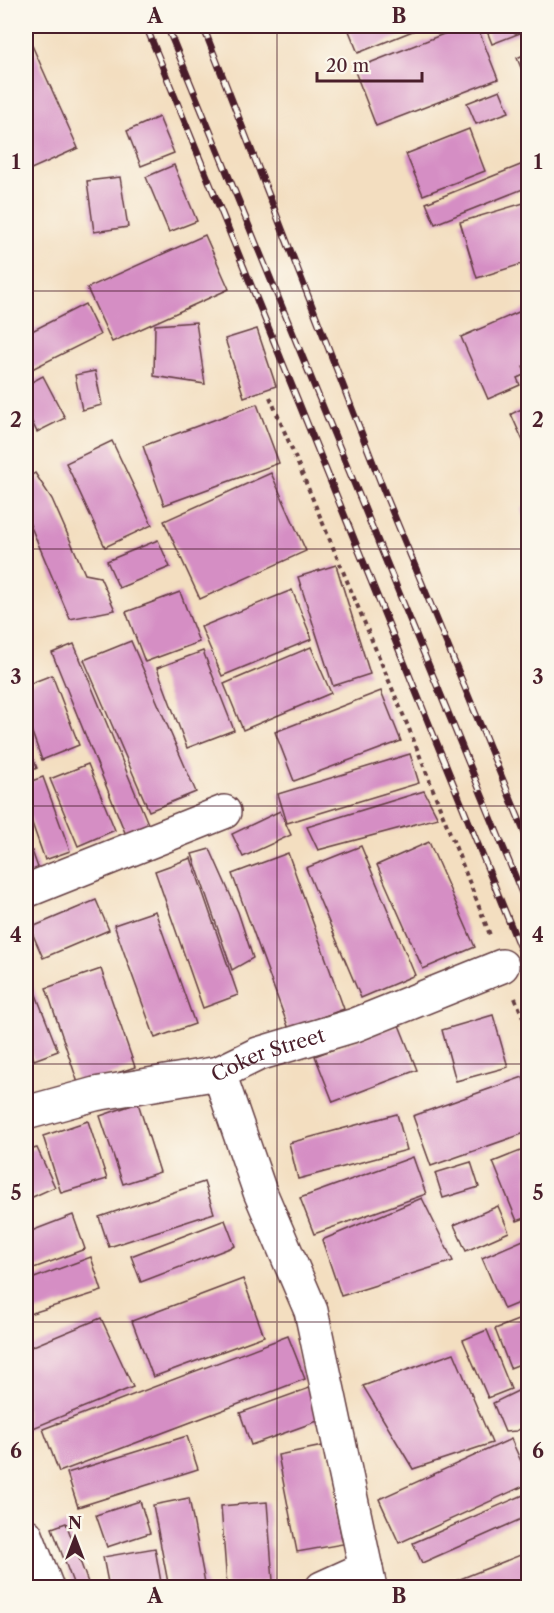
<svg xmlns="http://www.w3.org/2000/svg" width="554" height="1613" font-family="'Libre Caslon Text',serif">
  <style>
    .building { fill: #d58ec4 }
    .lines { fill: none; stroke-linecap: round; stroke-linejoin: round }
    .minor-casing { stroke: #633c41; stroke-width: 36 }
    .tertiary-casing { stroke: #633c41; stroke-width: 36 }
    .path { stroke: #633c41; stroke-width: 4; stroke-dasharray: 4.5 4.5; stroke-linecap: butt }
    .minor { stroke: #fff; stroke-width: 33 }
    .tertiary { stroke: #fff; stroke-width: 33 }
    .rail-casing { stroke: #4a1f2b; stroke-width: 7 }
    .rail { stroke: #fbf7ec; stroke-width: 4.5; stroke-dasharray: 14; stroke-linecap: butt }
    .grid { fill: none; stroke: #4a1f2b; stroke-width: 1.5; stroke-opacity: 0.55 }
    .labels { text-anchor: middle; stroke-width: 6; stroke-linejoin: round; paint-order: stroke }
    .street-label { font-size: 20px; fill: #4a1f2b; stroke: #fbf7ec }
    .neatline { fill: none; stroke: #4a1f2b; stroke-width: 2 }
    .grid-label { font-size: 20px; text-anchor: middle; font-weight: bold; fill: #4a1f2b }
  </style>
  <rect width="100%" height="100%" fill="#fbf7ec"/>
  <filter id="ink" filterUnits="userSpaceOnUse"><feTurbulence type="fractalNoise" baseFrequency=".0167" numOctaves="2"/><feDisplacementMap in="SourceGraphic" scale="12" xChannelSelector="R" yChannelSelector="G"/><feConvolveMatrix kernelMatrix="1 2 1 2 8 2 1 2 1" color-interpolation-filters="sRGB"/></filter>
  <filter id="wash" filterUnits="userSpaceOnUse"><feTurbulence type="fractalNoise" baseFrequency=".008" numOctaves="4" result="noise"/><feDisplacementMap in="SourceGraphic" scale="24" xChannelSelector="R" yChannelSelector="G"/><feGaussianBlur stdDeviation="1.35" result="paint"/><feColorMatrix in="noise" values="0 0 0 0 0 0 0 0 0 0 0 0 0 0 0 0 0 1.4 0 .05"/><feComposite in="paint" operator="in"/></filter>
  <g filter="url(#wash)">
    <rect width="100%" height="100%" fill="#f3dec0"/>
    <g id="blocks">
      <g class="building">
        <polygon points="347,26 425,26 358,53"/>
        <polygon points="464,26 477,26 498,79 376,126 354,69"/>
        <polygon points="485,26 528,26 528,30 492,44"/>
        <polygon points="26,32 78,148 29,170 26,162"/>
        <polygon points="528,53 528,85 517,58"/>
        <polygon points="500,90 509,112 476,124 467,103"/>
        <polygon points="159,117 174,153 141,166 127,131"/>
        <polygon points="469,129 485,171 423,195 406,154"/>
        <polygon points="523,164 528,178 528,187 435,224 426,203"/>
        <polygon points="174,165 197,221 169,232 146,177"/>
        <polygon points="120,177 128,227 94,232 87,181"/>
        <polygon points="527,202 528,262 477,278 460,222"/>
        <polygon points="205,235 229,289 112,342 87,288"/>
        <polygon points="85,304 100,335 26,372 26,334"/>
        <polygon points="528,308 528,364 523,367 526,374 517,378 520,385 488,399 461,337"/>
        <polygon points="196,322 205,384 154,376 155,325"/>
        <polygon points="257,329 276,386 244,397 225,339"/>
        <polygon points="95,371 102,405 82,410 75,375"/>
        <polygon points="43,376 65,418 37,432 26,410 26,385"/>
        <polygon points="257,404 279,463 164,505 143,446"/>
        <polygon points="528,406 528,452 511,414"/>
        <polygon points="112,441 152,525 105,547 66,463"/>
        <polygon points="35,473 52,499 85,574 100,577 115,610 70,619 26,515 26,479"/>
        <polygon points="271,473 306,551 200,599 164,521"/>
        <polygon points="528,505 528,525 521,509"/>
        <polygon points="158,540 170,567 119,588 107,561"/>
        <polygon points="336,565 370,674 333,686 298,577"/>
        <polygon points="292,590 312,639 222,676 201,627"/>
        <polygon points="180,592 199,642 145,662 126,612"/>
        <polygon points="131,641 196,792 149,811 84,660"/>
        <polygon points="74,644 149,826 126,835 52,653"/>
        <polygon points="311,647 331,693 243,730 224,684"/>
        <polygon points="203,651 234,730 187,748 157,668"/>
        <polygon points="52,675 79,745 42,760 26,716 26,685"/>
        <polygon points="381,691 401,741 294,781 275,732"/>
        <polygon points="26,741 37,768 26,773"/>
        <polygon points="410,754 419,783 287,823 278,794"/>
        <polygon points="88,764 115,830 78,846 50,779"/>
        <polygon points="43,777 70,851 45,860 26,806 26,783"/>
        <polygon points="424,791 438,818 318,850 307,827"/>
        <polygon points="280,811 291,835 243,857 232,834"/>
        <polygon points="429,842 475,947 423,969 377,865"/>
        <polygon points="361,846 415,975 361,998 306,868"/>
        <polygon points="210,849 238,912 253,958 232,970 192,854"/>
        <polygon points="32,851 41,876 26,882 26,854"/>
        <polygon points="288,853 344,1009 289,1029 232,874"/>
        <polygon points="191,858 238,995 203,1008 155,871"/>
        <polygon points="96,900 109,930 43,958 30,928"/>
        <polygon points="155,911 195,1024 155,1038 114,925"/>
        <polygon points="26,969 58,1051 34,1060 26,1038"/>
        <polygon points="101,969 135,1067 79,1086 46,988"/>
        <polygon points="493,1015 508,1067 456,1081 442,1030"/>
        <polygon points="399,1025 417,1070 333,1102 315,1056"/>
        <polygon points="523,1077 528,1094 528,1132 431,1166 413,1116"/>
        <polygon points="138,1103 160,1172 123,1184 100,1116"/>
        <polygon points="397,1114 407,1150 298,1179 289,1143"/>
        <polygon points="88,1121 107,1179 61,1193 43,1136"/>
        <polygon points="37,1148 55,1187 26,1200 26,1151"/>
        <polygon points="528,1148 528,1217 517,1221 493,1162"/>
        <polygon points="413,1157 426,1194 314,1234 300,1198"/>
        <polygon points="471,1162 479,1187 443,1198 435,1173"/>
        <polygon points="204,1182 214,1213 109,1247 99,1217"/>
        <polygon points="422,1198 453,1261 341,1296 322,1240"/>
        <polygon points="498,1206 509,1232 466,1251 454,1225"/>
        <polygon points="73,1215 85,1249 26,1271 26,1233"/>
        <polygon points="225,1220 235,1246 141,1282 131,1256"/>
        <polygon points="528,1238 528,1299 504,1309 482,1258"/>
        <polygon points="91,1257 102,1291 26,1315 26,1281"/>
        <polygon points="243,1279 264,1336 153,1377 132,1321"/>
        <polygon points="528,1316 528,1361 510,1368 495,1329"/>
        <polygon points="101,1318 133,1387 26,1431 26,1349"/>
        <polygon points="487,1330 511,1389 488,1398 463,1340"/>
        <polygon points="288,1336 305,1379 59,1472 43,1429"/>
        <polygon points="454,1353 492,1443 413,1469 363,1386"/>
        <polygon points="315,1386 326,1418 251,1445 240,1413"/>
        <polygon points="528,1386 528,1425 516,1431 505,1432 493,1403"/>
        <polygon points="187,1436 198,1469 78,1507 67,1473"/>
        <polygon points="511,1439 528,1477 528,1484 399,1543 379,1499"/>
        <polygon points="323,1446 343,1544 297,1552 278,1455"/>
        <polygon points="528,1493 528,1516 422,1563 413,1543"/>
        <polygon points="189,1498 206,1588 169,1588 153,1505"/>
        <polygon points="140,1501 150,1533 107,1547 96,1515"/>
        <polygon points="267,1502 273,1581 227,1585 221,1506"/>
        <polygon points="66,1523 90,1588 75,1588 52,1528"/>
        <polygon points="155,1548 162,1588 109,1588 103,1557"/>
        <polygon points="528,1552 528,1588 440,1588 440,1587"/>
      </g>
    </g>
  </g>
  <g filter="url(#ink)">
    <use href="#blocks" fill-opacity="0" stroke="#633c41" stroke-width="1.5"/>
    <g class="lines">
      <g class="minor-casing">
        <g id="minor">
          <polyline points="26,891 224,812"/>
          <polyline points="219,1073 260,1192 311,1311 370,1588"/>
          <polyline points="26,1535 47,1588"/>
          <polyline points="322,1588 366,1568"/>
        </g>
      </g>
      <g class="tertiary-casing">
        <g id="tertiary">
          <path id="s1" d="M26,1113L95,1094L219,1073L258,1054L355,1025L502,966"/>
        </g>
      </g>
      <g class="path">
        <polyline points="270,397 412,736 490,935"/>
        <polyline points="515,998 528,1029"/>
      </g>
      <use href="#minor" class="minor"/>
      <use href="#tertiary" class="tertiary"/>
      <g class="rail-casing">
        <g id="rail">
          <polyline points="146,26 528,968"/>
          <polyline points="167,26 528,908"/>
          <polyline points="203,26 384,491 528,841"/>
        </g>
      </g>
      <use href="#rail" class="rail"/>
    </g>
  </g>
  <path class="grid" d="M277,26V1588M26,291H528M26,549H528M26,806H528M26,1064H528M26,1322H528"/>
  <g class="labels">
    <g class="street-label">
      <text dy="7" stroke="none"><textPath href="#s1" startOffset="250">Coker Street</textPath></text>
    </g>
  </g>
  <rect width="554" height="1613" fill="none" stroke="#fbf7ec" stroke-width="66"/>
  <g transform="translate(75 1538)" stroke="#fbf7ec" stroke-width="4.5" paint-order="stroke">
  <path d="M0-4.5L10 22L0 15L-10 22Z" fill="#4a1f2b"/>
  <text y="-9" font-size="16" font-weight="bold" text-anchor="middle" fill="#4a1f2b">N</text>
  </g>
  <path d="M317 72v9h105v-9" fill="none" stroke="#4a1f2b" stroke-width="3"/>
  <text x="326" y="72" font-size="18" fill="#4a1f2b" stroke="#fbf7ec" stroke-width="4.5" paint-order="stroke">20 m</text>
  <rect x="33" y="33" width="488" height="1547" class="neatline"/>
  <g class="grid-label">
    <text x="155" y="23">A</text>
    <text x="399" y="23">B</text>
    <text x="16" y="169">1</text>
    <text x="538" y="169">1</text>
    <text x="16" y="427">2</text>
    <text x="538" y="427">2</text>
    <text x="16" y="684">3</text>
    <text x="538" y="684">3</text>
    <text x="16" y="942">4</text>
    <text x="538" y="942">4</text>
    <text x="16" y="1200">5</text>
    <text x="538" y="1200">5</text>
    <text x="16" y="1458">6</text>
    <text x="538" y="1458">6</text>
    <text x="155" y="1603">A</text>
    <text x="399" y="1603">B</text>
  </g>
</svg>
